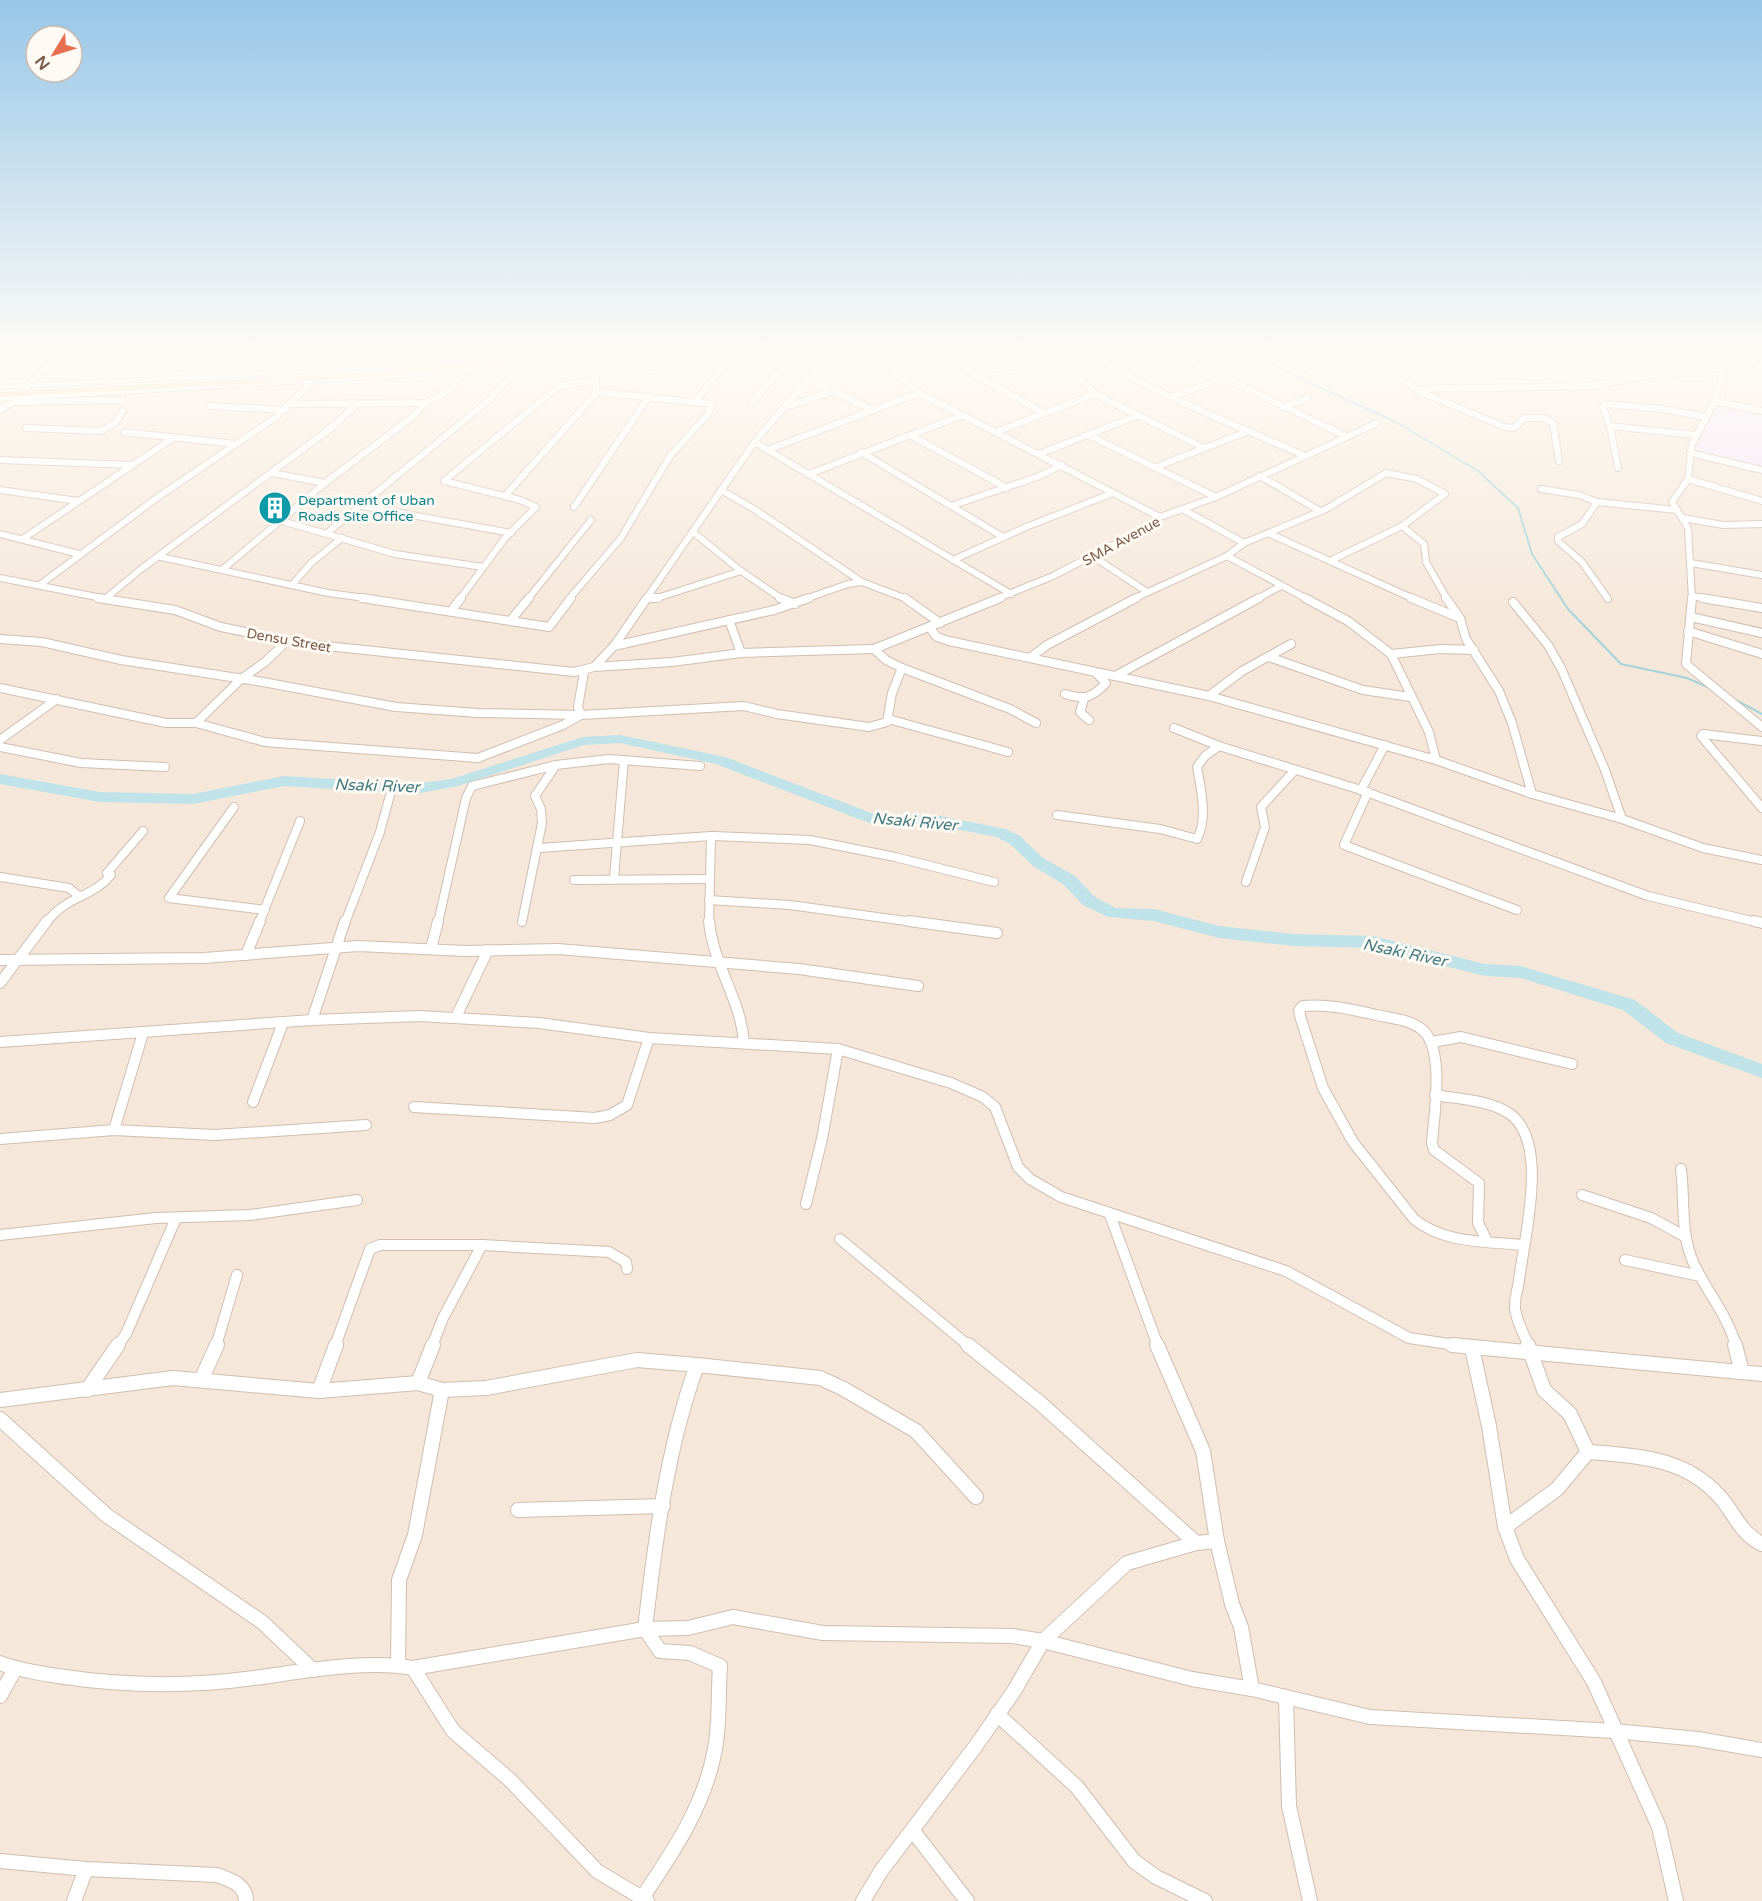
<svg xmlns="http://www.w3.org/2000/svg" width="1762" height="1901" font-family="'Varela Round',sans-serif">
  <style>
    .residential { fill: #f5e8da }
    .education { fill: #f3e8fa }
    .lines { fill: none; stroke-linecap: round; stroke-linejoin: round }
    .stream { stroke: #a5d3da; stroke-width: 2 }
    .river { fill: #bfe3e8; fill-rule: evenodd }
    .street-far3-casing { stroke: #d1beb0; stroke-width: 8 }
    .street-far2-casing { stroke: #d1beb0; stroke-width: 10 }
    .street-far1-casing { stroke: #d1beb0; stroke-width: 12 }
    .street-casing { stroke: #d1beb0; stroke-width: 16 }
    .secondary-casing { stroke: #d6c0b0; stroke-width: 2 }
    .primary-casing { stroke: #dad1cd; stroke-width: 2 }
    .street-far3 { stroke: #fff; stroke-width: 6 }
    .street-far2 { stroke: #fff; stroke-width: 8 }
    .street-far1 { stroke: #fff; stroke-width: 10 }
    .street { stroke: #fff; stroke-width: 14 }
    .secondary { fill: #fff; fill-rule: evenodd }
    .primary { fill: #fbd9a5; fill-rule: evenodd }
    .labels { text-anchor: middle; stroke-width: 6; stroke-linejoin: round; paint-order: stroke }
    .far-culture-label { font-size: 14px; fill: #0d838f; stroke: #fffaf3; text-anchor: start }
    .far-street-label { font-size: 14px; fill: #7a5c4d; stroke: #fffaf3 }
    .water-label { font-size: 16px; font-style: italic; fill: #437c86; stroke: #fffaf3 }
  </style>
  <rect width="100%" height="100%" fill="#fdf6ec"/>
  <g class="residential">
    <polygon points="0,352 503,352 286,371 0,384"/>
    <polygon points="650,352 1762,352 1762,1901 0,1901 0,401 375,380"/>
  </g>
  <polygon class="education" points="1717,404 1762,413 1762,468 1694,453"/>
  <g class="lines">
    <g class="stream">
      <polyline points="1253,352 1293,375 1396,422 1478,471 1518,508 1532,554 1568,609 1621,664 1687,678 1712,689"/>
      <polyline points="1732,698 1762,714"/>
    </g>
    <polygon class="river" points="620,735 725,757 874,814 935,815 1006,829 1020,836 1043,858 1075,876 1095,897 1116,908 1154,909 1219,926 1294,934 1373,936 1485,964 1521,966 1635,1000 1678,1033 1762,1064 1762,1078 1666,1043 1623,1010 1521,978 1485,976 1373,948 1294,946 1219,938 1154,921 1108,917 1083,905 1063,884 1033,866 1010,844 997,837 935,825 872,824 716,764 620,743 584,745 458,786 415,794 284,786 193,804 100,802 0,784 0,774 100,792 193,794 284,776 415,784 451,779 583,737"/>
    <g class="street-far3-casing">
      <g id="street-far3">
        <polyline points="687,352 696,364"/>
        <polyline points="943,352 975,375 1042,412"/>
        <path d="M1089,352C1155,395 1232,423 1303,455"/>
        <polyline points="1170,352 1346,436"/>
        <polyline points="1270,352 1311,372"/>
        <polyline points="1341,352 1390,373 1416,389 1592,386 1655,374 1723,372"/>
        <polyline points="1540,352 1566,359"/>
        <polyline points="881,354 897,374 919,393 1160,517"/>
        <polyline points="1737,354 1762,367"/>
        <polyline points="820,359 907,352"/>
        <polyline points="54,360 157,358"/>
        <polyline points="1067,363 1095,394 1204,448"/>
        <polyline points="0,365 10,352"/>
        <polyline points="641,372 731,360 781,361 785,365 752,402"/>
        <path d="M1390,373C1460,363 1531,372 1599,352"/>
        <polyline points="975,375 1098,359"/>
        <polyline points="806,382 819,384 872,410"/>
        <polyline points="27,387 61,352"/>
        <polyline points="1418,391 1505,427 1514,428 1524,418 1543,418 1553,423 1559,461"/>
        <polyline points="1173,396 1223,379"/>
        <polyline points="696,401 726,362"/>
        <polyline points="1715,401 1762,411"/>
        <polyline points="14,402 122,400"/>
        <polyline points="291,404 426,403"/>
        <polyline points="210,406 285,410"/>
        <polyline points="786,407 833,391"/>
        <polyline points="1283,407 1308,398"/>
        <polyline points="0,410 19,399"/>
        <polyline points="1610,426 1696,435"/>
        <polyline points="26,428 101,431 116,422 123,411"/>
        <polyline points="124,432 235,444"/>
        <polyline points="996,432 1095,394"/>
        <polyline points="910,435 1007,488"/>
        <polyline points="1088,435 1216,497"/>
        <polyline points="756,443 1011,594"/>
        <polyline points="770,449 919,393"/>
        <polyline points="861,452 1003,537"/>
        <polyline points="1690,453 1762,470"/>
        <polyline points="1039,454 1136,416"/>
        <polyline points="0,460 132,465"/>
        <polyline points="1156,467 1249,431"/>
        <polyline points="1618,468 1610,426 1603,407 1605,404 1663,409 1706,417"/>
        <polyline points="272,473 325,483"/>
        <polyline points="809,474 963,415"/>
        <polyline points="1260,476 1320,511"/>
        <polyline points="1688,479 1762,501"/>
        <polyline points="1541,489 1579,495 1597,502 1677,510"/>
        <polyline points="0,490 78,501"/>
        <polyline points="721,490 754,509 862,582"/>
        <polyline points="505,496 597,392 592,356"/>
        <polyline points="1597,502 1582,524 1558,537 1558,541 1582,562 1608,599"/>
        <polyline points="362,506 511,533"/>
        <polyline points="951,506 1037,477 1062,465"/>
        <polyline points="574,507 649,396"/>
        <polyline points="1184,510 1244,543"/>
        <polyline points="1683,518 1723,525 1762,524"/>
        <polyline points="282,521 395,554 483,567"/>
        <polyline points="1402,526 1424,544 1426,562 1447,599"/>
        <polyline points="693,532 741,571 782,599"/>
        <polyline points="327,533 488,401 509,378 516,364"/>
        <polyline points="1268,533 1414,599"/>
        <polyline points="0,534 79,554"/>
        <polyline points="24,538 173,438"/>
        <polyline points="1227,556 1307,599"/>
        <polyline points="161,557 328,593 373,599"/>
        <polyline points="1094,557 1147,592"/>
        <polyline points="953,560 1026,527 1113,493"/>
        <polyline points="1691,563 1762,575"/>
        <polyline points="223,569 325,483 411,418 426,403 450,390 468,369"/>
        <polyline points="0,578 107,599"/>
        <polyline points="41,584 158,497 276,417 310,383"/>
        <polyline points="292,585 311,563 342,538"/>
        <polyline points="1692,596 1711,599"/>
        <polyline points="648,598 657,598 741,571"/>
        <polyline points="105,599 141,569 331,428 356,405"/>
        <polyline points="460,599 505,538 536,507 520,500 444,481 559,386 596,380"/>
        <polyline points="528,599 591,520"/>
        <polyline points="569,599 621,538 670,456 708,414 712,404 597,392"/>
        <polyline points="646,599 756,440 812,375 822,352"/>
        <polyline points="805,599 848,584 862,582 907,599"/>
        <polyline points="996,599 1053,576 1146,528 1160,517 1216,497 1377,423"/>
        <polyline points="1133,599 1227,556 1244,543 1326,509 1386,473 1417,479 1445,494 1402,526 1332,560"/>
        <polyline points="1257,599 1281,586"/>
        <polyline points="1692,599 1688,528 1672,502 1688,479 1692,444 1715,401 1725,364 1736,356 1753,352"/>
      </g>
    </g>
    <g class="street-far2-casing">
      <g id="street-far2">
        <polyline points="98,598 175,610 221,627 298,643 574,672 594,667 614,646 774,610 809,598"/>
        <polyline points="362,598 549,627 571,598"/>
        <polyline points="648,598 658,598"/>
        <polyline points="780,598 795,604"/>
        <polyline points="905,598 940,623"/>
        <polyline points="1000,598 874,649 886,660 902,668 1010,709 1036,723"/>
        <polyline points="1305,598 1348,621 1391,654 1429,732 1436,760"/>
        <polyline points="1411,598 1457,617"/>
        <polyline points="1446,598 1460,618 1466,639 1499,691 1512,723 1532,794"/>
        <polyline points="1692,598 1686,664 1762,727"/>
        <polyline points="1702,598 1762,608"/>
        <polyline points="1513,602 1548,645 1561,668 1605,770 1622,819"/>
        <polyline points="452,610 461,598"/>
        <polyline points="1691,617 1762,633"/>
        <polyline points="511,620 529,598"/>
        <polyline points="929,627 937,637 949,641 1209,696 1436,760 1532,794 1622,819 1703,848 1762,860"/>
        <polyline points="1688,631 1762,654"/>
        <polyline points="0,639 42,642 121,660 263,682 396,707 478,713 581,715"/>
        <polyline points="614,646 647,598"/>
        <polyline points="741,653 874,649"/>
        <polyline points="1391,654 1441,649 1474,650"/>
        <polyline points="1031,657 1047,645 1136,598"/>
        <polyline points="1269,657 1363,690 1410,697"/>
        <polyline points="594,667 672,662 741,653 729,620"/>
        <polyline points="584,672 578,707 581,715 744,706 777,714 869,727 887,722 892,693 902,668"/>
        <polyline points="1117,675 1259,598"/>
        <polyline points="0,688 166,723 196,723 265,742 478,758 563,725 581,715"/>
        <path d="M1065,694C1085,700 1092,698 1106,683L1095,672"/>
        <polyline points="1209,696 1242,671 1291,644"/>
        <polyline points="1084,699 1080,712 1089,720"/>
        <polyline points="888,719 1008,752"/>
        <polyline points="196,723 241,679 265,662 287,641"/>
        <polyline points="1174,728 1219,746 1361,790 1648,896 1760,923"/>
        <polyline points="0,740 57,699"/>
        <polyline points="1762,741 1703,734 1701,736 1762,808"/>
        <polyline points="0,747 81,763 165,767"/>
        <polyline points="1361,790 1385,745"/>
        <polyline points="1368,792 1344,845 1517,910"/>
        <polyline points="234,807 169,898 265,910"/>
        <path d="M1057,815L1160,829L1197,839C1208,819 1201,789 1197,767L1205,756L1219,746"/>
        <polyline points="711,840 713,836 810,840 895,857 994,882"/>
        <polyline points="539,848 711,836 709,923"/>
        <polyline points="0,877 69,888 80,897"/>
        <polyline points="614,878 624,760"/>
        <polyline points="574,880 710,879"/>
        <polyline points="1246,882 1265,827 1261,807 1295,770"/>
        <polyline points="709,900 790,905 920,923"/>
        <polyline points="522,922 542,823 541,809 535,796 556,765 609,759 700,766"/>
        <path d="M46,923C67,895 92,898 111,875L107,873L143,831"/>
        <polyline points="259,923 300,821"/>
        <polyline points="345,923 380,832 390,795"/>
        <polyline points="438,923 466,798 472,786 556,765"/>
      </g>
    </g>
    <g class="street-far1-casing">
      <g id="street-far1">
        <path d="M709,921C713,965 741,999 744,1043"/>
        <polyline points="909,921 997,933"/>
        <polyline points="1754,921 1762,923"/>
        <polyline points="431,949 438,921"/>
        <polyline points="246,955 260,921"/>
        <polyline points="0,960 204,958 358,946 466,951 558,949 799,969 918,986"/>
        <polyline points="0,983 47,921"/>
        <polyline points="456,1017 488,950"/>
        <polyline points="312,1020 345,921"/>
        <polyline points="0,1042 312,1020 419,1016 539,1023 649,1038 838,1049 951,1083 983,1097 995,1107 1018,1167 1030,1179 1061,1197 1286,1271 1409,1338 1462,1346"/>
        <polyline points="1432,1042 1461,1037 1572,1064"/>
        <path d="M1435,1095C1458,1099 1490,1100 1510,1114C1550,1143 1524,1238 1519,1280C1518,1289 1514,1299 1515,1308C1516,1320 1524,1335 1529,1346"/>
        <polyline points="253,1102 283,1023"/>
        <polyline points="414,1107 595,1118 610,1115 627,1105 649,1038"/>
        <polyline points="114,1130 143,1033"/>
        <polyline points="0,1139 114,1130 215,1135 366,1125"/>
        <path d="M1681,1169C1685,1201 1680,1234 1694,1264C1707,1292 1728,1316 1736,1346"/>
        <polyline points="1582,1195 1651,1218 1684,1236"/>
        <polyline points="806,1204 822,1139 838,1049"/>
        <polyline points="1110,1215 1158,1346"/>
        <polyline points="0,1235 156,1218 250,1215 357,1200"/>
        <polyline points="840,1239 969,1346"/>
        <path d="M1487,1241L1478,1223L1479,1183L1434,1150L1432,1143C1434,1115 1446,1045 1420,1028C1407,1019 1390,1018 1376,1015C1351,1009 1328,1004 1303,1006L1299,1010L1300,1016L1323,1088L1353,1142L1414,1219C1444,1244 1486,1241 1523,1245"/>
        <polyline points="1625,1260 1700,1276"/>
        <polyline points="117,1346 126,1334 176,1218"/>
        <polyline points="216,1346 237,1275"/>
        <polyline points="335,1346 370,1249 380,1245 482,1245"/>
        <polyline points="432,1346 443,1318 482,1245 609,1252 626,1262 627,1269"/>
      </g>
    </g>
    <g class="street-casing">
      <g id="street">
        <polyline points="968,1345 1040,1403 1196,1543"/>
        <polyline points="1157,1345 1203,1451 1217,1541 1232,1604 1241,1627 1252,1689"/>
        <polyline points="1452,1345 1762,1374"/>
        <polyline points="1735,1345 1742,1372"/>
        <polyline points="1472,1348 1489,1426 1505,1527 1517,1559 1594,1682 1659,1827 1676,1901"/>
        <polyline points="201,1380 217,1345"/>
        <polyline points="418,1383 433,1345"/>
        <polyline points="87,1390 118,1345"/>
        <polyline points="319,1391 336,1345"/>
        <polyline points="0,1400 173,1378 319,1391 418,1383 442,1390 486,1388 637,1360 697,1365 820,1378 842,1388 916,1431 976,1497"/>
        <polyline points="0,1419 106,1515 262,1622 313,1670"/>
        <path d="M1588,1452C1636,1456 1685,1457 1720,1497C1735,1514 1740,1533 1762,1544"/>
        <polyline points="518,1510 663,1506"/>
        <polyline points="1505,1527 1557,1489 1588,1452 1570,1414 1544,1390 1528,1345"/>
        <path d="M0,1663C19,1670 38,1673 58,1676C123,1686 188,1687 254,1678C300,1672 368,1659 413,1668L645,1629L688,1628L733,1617L823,1633L1012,1636L1043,1641L1192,1679L1252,1689L1370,1717L1614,1731L1698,1739L1762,1750"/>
        <polyline points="398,1665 399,1580 415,1535 442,1390"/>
        <polyline points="413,1668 453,1731 510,1780 597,1871 647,1901"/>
        <polyline points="0,1696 15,1669"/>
        <polyline points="1286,1699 1289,1806 1310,1901"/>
        <polyline points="997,1714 1077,1787 1134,1861 1156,1877 1205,1901"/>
        <polyline points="913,1831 967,1901"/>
        <path d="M0,1861L86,1869L217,1875C230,1880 246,1884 246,1901"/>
        <path d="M642,1898C673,1852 705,1805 715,1749C720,1722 718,1694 720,1666L690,1653L660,1651L645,1629C655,1541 667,1448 697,1365"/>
        <polyline points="74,1901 86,1869"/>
        <polyline points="863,1901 881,1871 975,1747 1014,1691 1043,1641 1127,1563 1196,1543 1217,1541"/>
      </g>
    </g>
    <g class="secondary-casing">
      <g id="secondary">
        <polygon points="504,352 526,352 523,354 321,373 0,389 0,385 321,369"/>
        <polygon points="614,352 634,352 631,354 408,377 0,401 0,397 408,373"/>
      </g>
    </g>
    <g class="primary-casing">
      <polygon id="primary" points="580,352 604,352 600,354 359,378 0,397 0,393 359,374"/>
    </g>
    <use href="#street-far3" class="street-far3"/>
    <use href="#street-far2" class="street-far2"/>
    <use href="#street-far1" class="street-far1"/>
    <use href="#street" class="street"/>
    <use href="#secondary" class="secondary"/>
    <use href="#primary" class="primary"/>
  </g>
  <linearGradient id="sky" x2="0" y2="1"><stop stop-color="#97c7e8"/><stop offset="0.57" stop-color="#fefbf6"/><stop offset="1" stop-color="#fefbf6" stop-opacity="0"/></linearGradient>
  <rect width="1762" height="618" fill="url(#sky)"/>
  <defs>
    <g id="building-disc" transform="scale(1.725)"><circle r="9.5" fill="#0f9aa8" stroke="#fffaf3"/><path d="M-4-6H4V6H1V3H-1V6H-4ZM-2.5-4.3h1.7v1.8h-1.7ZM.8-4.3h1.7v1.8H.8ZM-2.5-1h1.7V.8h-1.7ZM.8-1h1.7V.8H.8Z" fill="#fff"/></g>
  </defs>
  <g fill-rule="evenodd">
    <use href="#building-disc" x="275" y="508"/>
  </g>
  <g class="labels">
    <g class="far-culture-label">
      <text x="298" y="505">Department of Uban<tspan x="298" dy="16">Roads Site Office</tspan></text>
    </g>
    <g class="far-street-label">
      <text transform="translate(1121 541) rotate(-29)" y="5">SMA Avenue</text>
      <text transform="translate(289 640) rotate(10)" y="5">Densu Street</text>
    </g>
    <g class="water-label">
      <text transform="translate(377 785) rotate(2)" y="6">Nsaki River</text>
      <text transform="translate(915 821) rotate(5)" y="6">Nsaki River</text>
      <text transform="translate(1405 952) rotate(12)" y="6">Nsaki River</text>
    </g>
  </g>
  <g transform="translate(54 54) rotate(232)"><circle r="28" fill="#fffaf3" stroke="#cabbb1" stroke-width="1.5"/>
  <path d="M0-4.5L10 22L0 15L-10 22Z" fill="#e76f51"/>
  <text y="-9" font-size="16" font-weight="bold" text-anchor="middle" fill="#7a5c4d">N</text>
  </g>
</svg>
